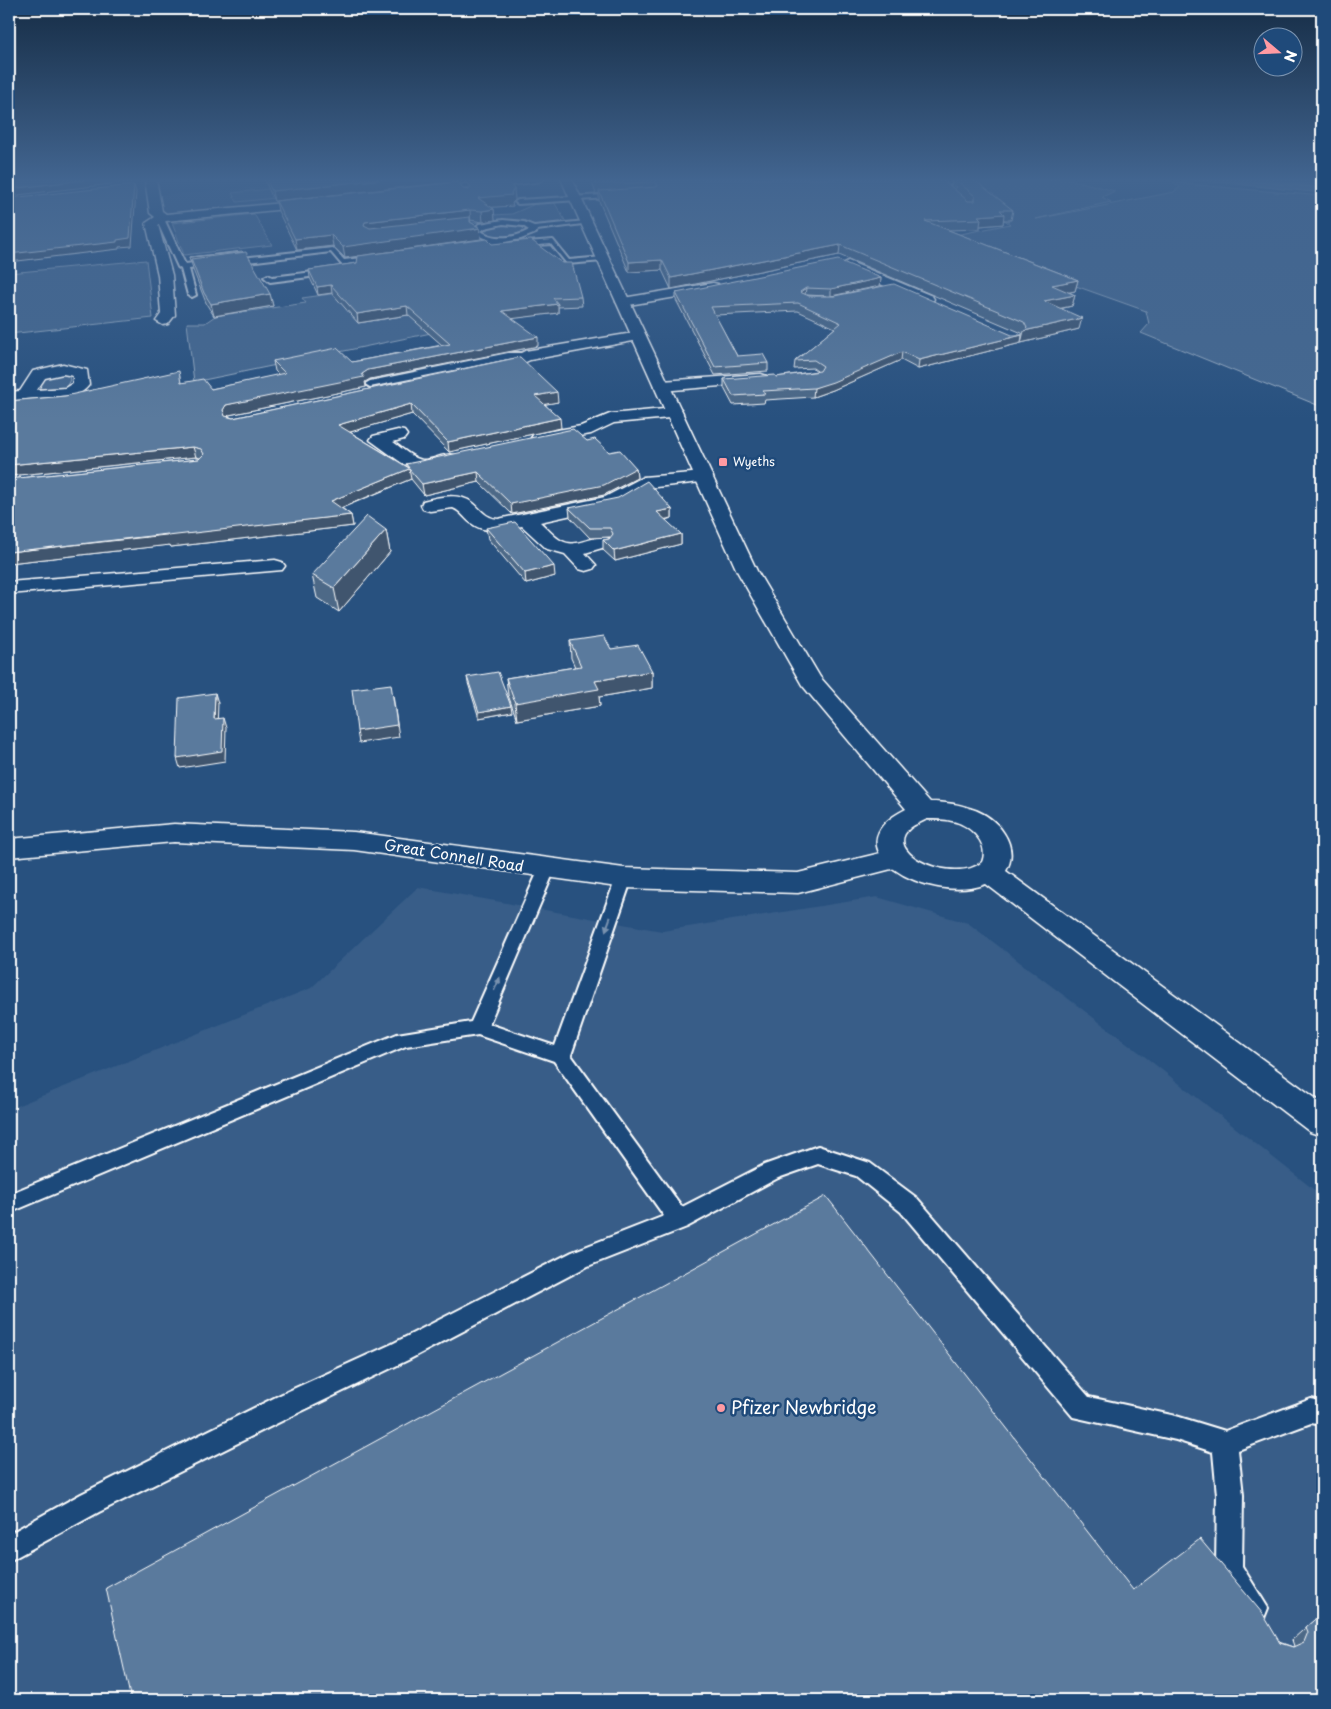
<svg xmlns="http://www.w3.org/2000/svg" width="1331" height="1709" font-family="'Playpen Sans',sans-serif">
  <style>
    .built { fill: #375d88 }
    .green { fill: #446890; stroke: #a2b4c8 }
    .water { fill: #718dab; stroke: #aabbcd }
    .lines { fill: none; stroke-linecap: round; stroke-linejoin: round }
    .shore { stroke: #c6d1dd; stroke-width: 1 }
    .service-casing { stroke: #fff; stroke-width: 4 }
    .minor-casing { stroke: #fff; stroke-width: 3 }
    .tertiary-casing { stroke: #fff; stroke-width: 3 }
    .secondary-casing { stroke: #fff; stroke-width: 3 }
    .service { fill: #1f4a7a; fill-rule: evenodd }
    .minor { fill: #1f4a7a; fill-rule: evenodd }
    .tertiary { fill: #1f4a7a; fill-rule: evenodd }
    .secondary { fill: #1f4a7a; fill-rule: evenodd }
    .wall { fill: #4d6987; stroke: #fff; fill-rule: evenodd }
    .shaded-wall { fill: #3f556e; stroke: #fff }
    .building { fill: #5a7a9d; stroke: #fff }
    .oneway { fill: #7992af }
    .poi-dot { fill: #ff9aa2; stroke: #1f4a7a; stroke-width: 2 }
    .labels { text-anchor: middle; stroke-width: 5; stroke-linejoin: round; paint-order: stroke }
    .far-poi-label { font-size: 12px; fill: #fff; stroke: #1f4a7a; text-anchor: start }
    .street-label { font-size: 15px; fill: #fff; stroke: #1f4a7a }
    .near-poi-label { font-size: 18px; fill: #fff; stroke: #1f4a7a; text-anchor: start }
  </style>
  <rect width="100%" height="100%" fill="#28517f"/>
  <filter id="ink" filterUnits="userSpaceOnUse"><feTurbulence type="fractalNoise" baseFrequency=".02" numOctaves="2"/><feDisplacementMap in="SourceGraphic" scale="10" xChannelSelector="R" yChannelSelector="G"/><feConvolveMatrix kernelMatrix="1 2 1 2 8 2 1 2 1" color-interpolation-filters="sRGB"/></filter>
  <g filter="url(#ink)">
    <g class="built">
      <polygon points="349,179 515,179 186,213 164,212 161,195"/>
      <polygon points="418,887 662,931 877,897 968,923 1143,1055 1322,1196 1322,1700 9,1700 9,1109 311,988"/>
    </g>
    <g class="green">
      <path d="M952,179H1069L1115,191L1102,197L1111,202L1036,219L1174,192L1180,187L1174,183L1322,196V407L1141,333L1149,324L1146,311L941,238L1010,224C991,210 971,200 953,186L955,183Z"/>
      <polygon points="279,188 285,197 237,202 232,193"/>
      <polygon points="554,202 566,222 535,225 499,220 471,223 453,217 512,214 535,204"/>
      <polygon points="254,214 272,245 184,255 172,223"/>
      <path d="M503,225L521,226L529,230C519,240 494,240 485,232L488,228Z"/>
      <polygon points="146,260 153,318 9,334 9,273"/>
      <polygon points="388,286 436,332 194,382 187,323 205,323 215,316 306,303 302,298"/>
      <polygon points="68,373 70,380 66,387 51,390 37,388 45,377"/>
    </g>
    <polygon class="water" points="1188,179 1322,179 1322,193"/>
    <g class="lines">
      <polyline class="shore" points="1227,179 1322,188"/>
      <g class="service-casing">
        <g id="service">
          <polygon points="942,179 949,179 951,183 948,186 959,196 959,198 955,198 942,187 944,183"/>
          <polygon points="621,194 623,197 518,204 515,202 518,200"/>
          <polygon points="164,216 168,218 165,221 185,264 333,248 344,260 379,256 383,258 342,265 331,252 189,269 196,295 192,297 188,295 181,269 178,267 157,221"/>
          <path d="M503,220L524,222L534,226L586,221L590,223L537,230L536,233L521,239L467,249V245L490,240L473,233V229L480,224ZM503,224L523,226L529,230C516,238 494,241 481,231L485,228Z"/>
          <polygon points="553,240 569,260 603,257 607,259 603,261 567,264 551,244 513,247 509,245 513,243"/>
          <polygon points="330,270 333,270 333,274 270,282 264,277 268,275 272,277"/>
          <polygon points="508,353 525,353 530,356 525,359 508,359 370,387 365,384 370,381"/>
          <polygon points="547,863 553,865 555,869 489,1024 555,1046 616,878 618,874 630,874 632,878 571,1055 682,1207 764,1165 818,1146 870,1163 917,1198 1089,1397 1176,1416 1225,1431 1311,1399 1322,1401 1322,1425 1311,1423 1238,1450 1243,1495 1242,1566 1268,1608 1264,1618 1254,1622 1244,1618 1216,1569 1217,1495 1213,1452 1176,1440 1073,1417 901,1212 856,1176 818,1164 778,1178 687,1227 588,1266 408,1360 300,1412 99,1512 9,1561 9,1534 81,1494 282,1394 392,1344 572,1252 664,1216 554,1061 478,1035 406,1046 9,1213 9,1194 397,1034 471,1022 539,869 541,865"/>
        </g>
      </g>
      <g class="minor-casing">
        <g id="minor">
          <polygon points="145,179 156,179 162,211 166,214 316,200 322,203 316,206 166,221 158,225 172,275 175,315 168,324 163,325 156,321 161,314 158,275 146,223 155,217 150,213"/>
          <polygon points="505,179 543,179 538,182 425,195 419,192 425,189"/>
          <polygon points="848,261 932,296 934,299 932,302 922,302 843,268 841,265"/>
          <polygon points="713,283 718,284 720,287 718,290 623,306 616,302 623,298"/>
          <polygon points="639,332 646,336 644,339 530,360 517,366 486,374 478,369 480,366 507,360 525,351"/>
          <path d="M63,364L87,370L89,385C76,404 30,401 9,402V392L20,391L33,371ZM63,374L73,376V383L65,388L37,390L45,378Z"/>
          <polygon points="761,374 767,376 769,379 767,382 662,391 654,386 662,381"/>
          <polygon points="675,408 681,409 683,413 681,417 614,423 591,434 540,443 534,442 531,438 534,434 581,426 610,414"/>
          <path d="M398,430L404,431L407,435L404,439L393,442C401,447 414,460 424,460C435,460 444,452 455,455L458,459L455,463L424,470L406,466L370,440L373,436Z"/>
          <path d="M704,472L710,473L713,477L710,481L647,488L618,505L540,522C547,528 554,537 562,541C577,549 593,534 609,538L612,542L609,546L585,553L596,565L593,569L586,571L579,569L565,554L547,549L522,526C505,529 486,535 471,523C464,518 461,511 453,508L430,511L423,509L421,505L423,501C439,497 458,492 473,503C482,510 485,518 498,519L605,497L643,477Z"/>
          <polygon points="275,560 282,562 285,566 282,570 9,594 9,582"/>
        </g>
      </g>
      <g class="tertiary-casing">
        <polygon id="tertiary" points="174,824 354,832 624,868 798,873 897,849 907,851 911,858 907,865 798,893 624,888 354,850 174,842 9,857 9,839"/>
      </g>
      <g class="secondary-casing">
        <path id="secondary" d="M561,179H572L757,571L820,677L930,802C944,802 959,804 972,809C997,817 1021,845 1006,871L1322,1103V1136L1310,1132L986,884C928,906 826,848 906,809L802,685L737,571ZM927,819C936,819 944,819 952,821C969,824 990,843 982,862C956,885 880,854 910,828C915,824 922,822 927,819Z"/>
      </g>
      <use href="#service" class="service"/>
      <use href="#minor" class="minor"/>
      <use href="#tertiary" class="tertiary"/>
      <use href="#secondary" class="secondary"/>
    </g>
    <g class="wall">
      <polygon points="264,179 480,179 280,200 463,189 468,189 467,181 514,189 515,200 512,203 513,206 491,207 494,209 495,220 483,222 470,220 470,222 480,228 481,239 345,258 333,246 297,250 278,211 276,201 274,201"/>
      <polygon points="592,179 942,179 955,190 956,180 1013,210 1011,220 1003,220 1003,224 980,226 980,229 948,230 1078,280 1075,291 1069,292 1075,295 1072,306 1060,309 1079,329 1021,343 1023,335 1022,333 839,255 671,289 662,270 629,272 599,201 599,193 596,194 592,182"/>
      <polygon points="492,244 581,297 582,306 558,307 558,313 512,318 538,346 370,379 365,382 366,387 229,415 228,416 233,418 520,357 558,402 545,404 561,428 449,452 412,414 350,432 406,466 406,464 587,441 609,452 636,468 637,478 604,495 512,514 479,482 424,495 411,479 342,508 351,515 353,526 171,547 170,545 9,563 9,479 199,459 200,458 196,457 9,476 9,401 65,396 182,383 211,389 279,375 275,371 273,361 352,362 442,345 408,315 358,323 332,293 318,295 310,278 309,270"/>
      <polygon points="189,257 270,294 273,306 214,316 207,305 193,270 191,261 190,261"/>
      <path d="M881,278L880,286L832,296L1021,343L918,369L901,360L833,390L813,397L765,400L764,403L733,405L724,388V379L776,377L817,371L813,368L794,369L795,361L835,328L798,311L715,315L737,356L768,363V371L715,375L676,300V293ZM807,295L826,296H809Z"/>
      <polygon points="569,508 672,509 672,518 665,520 681,534 681,544 615,561 603,550 603,540 609,539 610,537 590,538 570,517"/>
      <polygon points="486,528 555,576 526,584 488,539"/>
      <polygon points="386,530 390,552 339,612 317,598 312,575"/>
      <polygon points="570,641 611,649 652,671 652,688 599,697 600,706 517,720 508,695 506,678 575,667 571,658"/>
      <polygon points="467,677 512,712 479,718 468,683"/>
      <polygon points="1133,1590 1293,1647 1294,1646 1292,1640 1322,1613 1322,1700"/>
    </g>
    <g class="shaded-wall">
      <polygon points="91,179 137,179 137,181 9,196 9,189"/>
      <polygon points="384,179 480,179 274,201 272,191"/>
      <polygon points="134,185 136,192 132,246 119,247 119,249 9,262 9,254"/>
      <polygon points="514,189 515,200 512,203 513,206 479,208 478,198 511,193"/>
      <polygon points="494,209 495,220 483,222 482,211"/>
      <polygon points="470,210 471,230 480,228 481,239 345,258 343,247 367,233 364,225 365,222"/>
      <polygon points="1004,214 1003,224 980,226 981,219 978,216"/>
      <polygon points="331,235 333,246 297,250 295,239"/>
      <polygon points="840,245 839,255 671,289 671,278"/>
      <polygon points="243,252 243,256 190,261 189,257"/>
      <polygon points="662,260 662,270 629,272 629,262"/>
      <polygon points="881,278 880,286 831,296 831,289"/>
      <polygon points="1078,280 1075,291 1050,296 1052,285"/>
      <polygon points="331,285 332,293 318,295 317,287"/>
      <polygon points="806,288 805,295 800,292"/>
      <polygon points="270,294 273,306 214,316 211,304"/>
      <polygon points="1075,295 1072,306 1042,312 1044,301"/>
      <polygon points="558,304 558,313 502,320 502,311"/>
      <polygon points="407,306 408,315 358,323 357,314"/>
      <polygon points="1082,318 1079,329 1021,343 1024,331"/>
      <polygon points="1022,335 1021,343 918,369 919,360"/>
      <polygon points="538,337 538,346 370,379 365,382 366,387 229,415 225,420 223,410 226,405 362,374 368,370"/>
      <polygon points="902,352 901,360 833,390 813,397 814,388"/>
      <polygon points="9,355 12,366 9,367"/>
      <polygon points="557,392 558,402 536,406 535,396"/>
      <polygon points="411,404 412,414 340,435 338,425"/>
      <polygon points="560,418 561,428 449,452 448,442"/>
      <polygon points="193,447 196,457 9,476 9,477 9,465"/>
      <polygon points="636,468 637,478 604,495 512,514 511,504"/>
      <polygon points="409,469 411,479 333,511 331,501"/>
      <polygon points="478,472 479,482 424,495 422,484"/>
      <polygon points="672,509 672,518 657,521 657,512"/>
      <polygon points="351,515 353,526 171,547 170,545 9,563 9,552"/>
      <polygon points="386,530 390,552 339,612 334,588"/>
      <polygon points="681,534 681,544 615,561 614,551"/>
      <polygon points="554,566 555,576 526,584 525,573"/>
      <polygon points="652,671 652,688 599,697 600,706 517,720 515,703 595,681"/>
      <polygon points="215,693 218,703 217,729 214,719"/>
      <polygon points="393,695 399,737 359,743 357,731"/>
      <polygon points="511,706 512,712 479,718 479,712"/>
      <polygon points="223,718 226,728 225,761 180,768 177,758"/>
    </g>
    <g class="building">
      <polygon points="9,179 91,179 9,189"/>
      <polygon points="266,179 384,179 272,191"/>
      <polygon points="483,179 507,179 514,189 511,193 512,195 478,198 494,209 482,211 470,210 365,222 364,225 370,228 470,217 470,222 480,228 343,247 331,235 295,239 276,201 459,182 463,189 469,190 471,187 467,181"/>
      <polygon points="594,179 942,179 968,201 975,201 975,196 956,180 973,179 1013,210 1000,210 1004,214 978,216 981,219 925,221 1078,280 1052,285 1075,295 1044,301 1082,318 1024,331 1027,328 1024,322 840,245 671,278 662,260 629,262 599,191 656,187 658,186 656,182 596,184"/>
      <polygon points="134,185 130,238 117,240 117,242 9,254 9,198"/>
      <polygon points="487,239 492,244 531,240 562,263 572,263 581,297 553,298 558,304 502,311 538,337 368,370 362,374 364,377 226,405 223,410 225,416 233,418 520,357 557,392 535,396 560,418 448,442 411,404 338,425 409,468 406,464 573,429 587,441 595,439 609,452 620,450 636,468 604,485 511,504 478,472 422,484 409,469 331,501 351,515 168,536 168,534 9,552 9,479 199,459 204,454 201,449 193,447 9,465 9,401 65,396 179,371 181,383 203,379 211,389 285,373 273,361 337,348 352,362 450,344 407,306 357,314 331,285 317,287 309,270 357,263 358,256"/>
      <polygon points="242,251 243,252 189,257"/>
      <polygon points="246,252 270,294 211,304 204,293 191,259"/>
      <polygon points="838,260 881,278 831,289 806,288 800,292 809,296 834,296 894,284 1012,335 1022,335 919,360 902,352 833,382 814,388 763,391 765,394 733,396 724,379 775,375 776,377 820,371 823,366 814,360 795,361 841,323 798,303 711,307 737,356 763,354 768,363 715,367 676,293"/>
      <polygon points="647,481 672,509 657,512 681,534 614,551 603,540 609,539 613,534 610,528 590,528 569,508 618,498"/>
      <polygon points="367,516 386,530 334,588 312,575"/>
      <polygon points="515,522 554,566 525,573 486,528"/>
      <polygon points="604,636 611,649 638,645 652,671 595,681 599,689 515,703 506,678 581,666 570,641"/>
      <polygon points="498,672 511,706 479,712 467,677"/>
      <polygon points="391,684 397,725 357,731 352,689"/>
      <polygon points="215,693 214,719 223,718 222,751 177,758 179,698"/>
      <polygon points="826,1196 1133,1590 1200,1539 1263,1614 1280,1643 1293,1647 1304,1642 1308,1632 1306,1627 1322,1613 1322,1700 131,1700 106,1588"/>
    </g>
    <defs><path id="oneway-solid" d="M-6-.8H1V-3.2L6.5 0L1 3.2V.8H-6Z" transform="scale(1.25)"/></defs>
    <g class="oneway">
      <use href="#oneway-solid" transform="translate(608 924) rotate(110)"/>
      <use href="#oneway-solid" transform="translate(497 984) rotate(-66)"/>
    </g>
  </g>
  <linearGradient id="sky" x2="0" y2="1"><stop stop-color="#162d46"/><stop offset="0.43" stop-color="#426590"/><stop offset="1" stop-color="#426590" stop-opacity="0"/></linearGradient>
  <rect width="1331" height="419" fill="url(#sky)"/>
  <g class="poi-dot">
    <rect x="718" y="457" width="10" height="10" rx="2.5"/>
    <circle cx="721" cy="1408" r="5"/>
  </g>
  <g class="labels">
    <g class="far-poi-label">
      <text x="733" y="466">Wyeths</text>
    </g>
    <g class="street-label">
      <text transform="translate(454 856) rotate(9)" y="5">Great Connell Road</text>
    </g>
    <g class="near-poi-label">
      <text x="731" y="1414">Pfizer Newbridge</text>
    </g>
  </g>
  <rect width="1331" height="1709" fill="none" stroke="#1f4a7a" stroke-width="30"/>
  <rect x="15" y="15" width="1301" height="1679" fill="none" stroke="#fff" stroke-width="2" filter="url(#ink)"/>
  <g transform="translate(1278 52) rotate(109)"><circle r="24" fill="#1f4a7a" stroke="#7992af"/>
  <path d="M0-4L9 19L0 12L-9 19Z" fill="#ff9aa2"/>
  <text y="-8" font-size="14" font-weight="bold" text-anchor="middle" fill="#ffffff">N</text>
  </g>
</svg>
